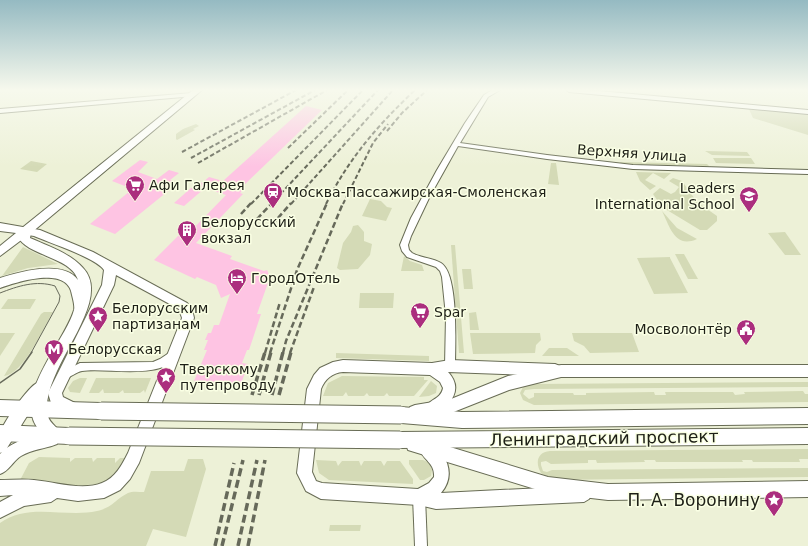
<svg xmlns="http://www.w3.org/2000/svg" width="808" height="546" font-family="'DejaVu Sans',sans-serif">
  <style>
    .green { fill: #d4dab6 }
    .building { fill: #fec4e3 }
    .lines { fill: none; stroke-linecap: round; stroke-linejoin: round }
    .minor-casing { stroke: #686c55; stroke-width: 2 }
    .tertiary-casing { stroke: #686c55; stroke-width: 2 }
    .secondary-casing { stroke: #686c55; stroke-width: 2 }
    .primary-casing { stroke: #686c55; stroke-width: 2 }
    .minor { fill: #fff; fill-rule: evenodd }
    .tertiary { fill: #fff; fill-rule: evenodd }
    .secondary { fill: #fff; fill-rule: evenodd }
    .primary { fill: #fff; fill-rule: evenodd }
    .tram-far1 { stroke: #66695a; stroke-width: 1 }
    .tram { stroke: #66695a; stroke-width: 1.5 }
    .rail-far2 { stroke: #66695a; stroke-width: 2; stroke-dasharray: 4.5 2.5; stroke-linecap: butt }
    .rail-far1 { stroke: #66695a; stroke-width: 2.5; stroke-dasharray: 6 3; stroke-linecap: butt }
    .rail { stroke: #66695a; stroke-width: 3.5; stroke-dasharray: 8 4; stroke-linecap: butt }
    .primary-bridge-casing { stroke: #686c55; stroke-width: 19; stroke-linecap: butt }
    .primary-bridge { stroke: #fff; stroke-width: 17 }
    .labels { text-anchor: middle; stroke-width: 3; stroke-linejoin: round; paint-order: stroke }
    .street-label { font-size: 14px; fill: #1d1f16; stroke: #faffe4 }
    .poi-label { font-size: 14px; fill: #1d1f16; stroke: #faffe4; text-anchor: start }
    .near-street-label { font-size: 17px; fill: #1d1f16; stroke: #faffe4 }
    .near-poi-label { font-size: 17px; fill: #1d1f16; stroke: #faffe4; text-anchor: end }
  </style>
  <rect width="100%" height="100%" fill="#edf1d7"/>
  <g class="green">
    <polygon points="748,107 808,113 808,135 753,118"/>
    <polygon points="196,124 199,126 193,129 195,130 177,140 176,139 176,134 183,129"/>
    <polygon points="705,151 747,152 750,156 712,155"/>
    <polygon points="713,158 751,158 755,164 716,163"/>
    <polygon points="31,161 47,164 37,172 20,169"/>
    <polygon points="620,162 707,164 709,166 621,164"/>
    <polygon points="551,163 556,163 559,185 548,184"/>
    <polygon points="636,172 671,173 664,179 653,173 645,180 656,186 650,190 640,181"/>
    <polygon points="673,178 682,181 697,202 717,216 717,221 707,230 700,230 662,207 653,194 660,188 671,194 675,192 679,187 669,181"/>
    <polygon points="370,199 381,201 387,207 392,208 386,221 362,216"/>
    <path d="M662,211L677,228L697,239C675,249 670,227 662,211Z"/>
    <polygon points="358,225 364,232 364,241 372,244 370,255 358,269 340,270 337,268 343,243 351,232 353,226"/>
    <polygon points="785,232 801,255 785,255 768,233"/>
    <polygon points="451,245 455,245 464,353 459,353"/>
    <polygon points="23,247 58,264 28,268 2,276"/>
    <polygon points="675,254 684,254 698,279 688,279"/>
    <polygon points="404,256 410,261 422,265 424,271 401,271"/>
    <polygon points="670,257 670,258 688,293 654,294 637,258"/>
    <polygon points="462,269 471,269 473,289 464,289"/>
    <polygon points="360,293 394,293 393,308 359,308"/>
    <polygon points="8,299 36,299 30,309 1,309"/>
    <path d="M44,312H53C44,327 23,375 4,376L41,314Z"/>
    <polygon points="476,312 479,330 470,330 469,313"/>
    <polygon points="0,333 15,333 0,356"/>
    <polygon points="470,333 540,333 541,340 536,345 535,353 473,354"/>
    <polygon points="572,333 632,333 639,352 590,353 584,346 574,341"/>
    <polygon points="549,348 567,348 579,356 542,356"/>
    <polygon points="336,353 429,356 429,361 336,358"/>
    <polygon points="342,376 424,377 424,380 428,380 414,396 389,396 387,393 384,396 369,396 367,393 364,396 348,396 346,392 343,396 323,396 328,383"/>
    <polygon points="80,378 87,378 80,393 70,392 68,388 73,381"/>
    <polygon points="96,378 151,378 145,393 144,390 140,393 124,393 123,390 119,393 104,393 103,389 99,393 89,393"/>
    <polygon points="431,381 437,386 436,393 429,396 419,397"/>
    <polygon points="808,382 808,387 534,389 525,390 523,394 529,399 534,397 534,393 573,393 574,395 586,395 586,393 654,392 655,395 666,395 665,392 733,392 735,395 745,394 744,392 803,391 805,394 808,394 808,402 534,405 523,400 520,393 523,387 533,384"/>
    <path d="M808,449V459H799L800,462H753L752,460H742L743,462H656L655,460H644L645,462L597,463L596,460H588V463L551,464L546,461L541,462V465L543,471L547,472L552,470L808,468V477L552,480L541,473C535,463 537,452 550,451Z"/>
    <path d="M39,457L70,458V462L75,458H92L93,462L97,458H115V463L120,458H127C122,468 115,478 104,482C90,488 36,484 18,484L29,463Z"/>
    <path d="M188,459H203L206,469L186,537L153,529L146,546H0V523C28,502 65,518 97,511C112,508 117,498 128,493C132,491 139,492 144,492L151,471H184Z"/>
    <polygon points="316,460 336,461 338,466 342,461 359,461 361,466 364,461 381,461 384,466 387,461 400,461 413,479 413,484 329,480 319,473"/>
    <polygon points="409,460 423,460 430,463 432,470 431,476 424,480 420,480 409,464"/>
    <polygon points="330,525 361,525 360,531 329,531"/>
  </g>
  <g class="building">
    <polygon points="306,106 322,110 241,188 244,189 240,193 243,194 196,243 232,256 230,259 264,271 267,270 271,279 269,280 257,314 261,314 249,350 247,350 242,363 248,364 241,384 196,382 194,381 207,350 204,350 208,340 205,340 208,333 211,333 214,325 219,325 230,294 221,298 216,285 197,277 195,279 154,260 179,235 186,236 226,195 205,188 184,206 174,203 191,188 192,188 200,182 202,183 209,177 223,181"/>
    <polygon points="140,160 148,162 138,172 157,179 169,170 179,173 170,180 178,183 115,234 90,224 130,191 127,190 130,188 112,181"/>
  </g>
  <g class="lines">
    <g class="minor-casing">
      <g id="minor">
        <path d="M492,90H500L488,97L460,143L547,155L633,165L808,170V174L633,169L547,159L458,146L430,196L411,236L408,245L409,250L412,253C421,258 433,258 441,263C459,274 455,346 455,366L453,369L450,370L447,369L445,366L446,316L442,277L440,271L436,267L407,257L402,251L400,245L411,218L437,170L465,123L484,95Z"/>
        <polygon points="566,90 588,90 808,110 808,114 569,92"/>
        <polygon points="192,93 194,94 194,96 0,113 0,109"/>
        <path d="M172,351L175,352L177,355C165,381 105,367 82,371C76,372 71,377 65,379L62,378L60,375L62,372L80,363L153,362L160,359Z"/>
        <polygon points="419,491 423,493 425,497 427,546 415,546 413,497 415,493"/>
      </g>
    </g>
    <g class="tertiary-casing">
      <g id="tertiary">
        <path d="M0,223L40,230L93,252L187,303L192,309L194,318L139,463L130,479L120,490L104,498L78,501L57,498L51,502L24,506L0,518V502L13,495L0,496V480C11,480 23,479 34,480C55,482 82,491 102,483C115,478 122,465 128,453L182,318L179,309L116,275L114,285L62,393L63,397L75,403L77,408L75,413L70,415L52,406L48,393L102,285L104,270C96,258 50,243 34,236L28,235L0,256V246L16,233L0,231Z"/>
        <path d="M343,360L432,363L450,360L555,364L560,366L561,370L560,374L555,376L448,372C464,389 451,406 433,414L428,412L426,407C430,399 441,399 443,388L440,382L430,375L343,372C332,373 325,379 321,389L312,472L316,481L322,483L418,489L429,483L434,477C435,463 424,461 420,450L422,445L427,443C448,451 456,476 441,493L584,486L589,489L592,494L589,499L584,502L436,509L419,505L321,499L306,491L297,473L307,389L314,375L320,368L333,362Z"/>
        <path d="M37,383L42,385L44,389L7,448C17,441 45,429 57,434L59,439L57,444C45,449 32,449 21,456C13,461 9,471 0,474V454L2,452L0,453C0,447 0,440 0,434C1,425 29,386 37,383Z"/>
      </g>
    </g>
    <g class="secondary-casing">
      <g id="secondary">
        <path d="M193,90H202L31,233L30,238C48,246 70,253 83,268C116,303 37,372 48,416C49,423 59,428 62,435L59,440L54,443C48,440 45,436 40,431C10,398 65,342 74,310C75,306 73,299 72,295C68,265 17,282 0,288V278C19,272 63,259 78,280C71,257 28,256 18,237L22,228Z"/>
        <polygon points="561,365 808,365 808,377 561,377 509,390 451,413 415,419 410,417 407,412 410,407 415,405 451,399 508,376"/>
        <polygon points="414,436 548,477 608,484 808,481 808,497 608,500 548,493 408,450 406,444 408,438"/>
      </g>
    </g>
    <g class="primary-casing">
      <g id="primary">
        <polygon points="0,400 101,403 107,405 109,411 107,417 101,419 0,416"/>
        <polygon points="401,407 462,412 808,408 808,424 462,428 401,423 395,421 393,415 395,409"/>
        <polygon points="0,425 69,428 75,430 77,436 75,442 69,444 0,441"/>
        <polygon points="808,428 808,444 400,448 394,446 392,440 394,434 400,432"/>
      </g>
    </g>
    <use href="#minor" class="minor"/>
    <use href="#tertiary" class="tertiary"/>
    <use href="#secondary" class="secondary"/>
    <use href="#primary" class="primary"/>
    <path class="tram-far1" d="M0,293C18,286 36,280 55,286L60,296L59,302L31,353"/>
    <polyline class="tram" points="0,383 20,369 32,352"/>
    <g class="rail-far2">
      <polyline points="387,131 402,113 427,90"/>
      <polyline points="288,148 348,90"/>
      <polyline points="182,152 296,90"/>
      <polyline points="191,158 315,90"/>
      <polyline points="198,163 327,90"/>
      <polyline points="251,204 363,90"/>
      <polyline points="271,204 378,90"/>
      <polyline points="291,204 393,90"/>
      <path d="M326,204C349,158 378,125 415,90"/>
      <polyline points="343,204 373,143 388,124"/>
    </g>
    <g class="rail-far1">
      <polyline points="241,214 251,203"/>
      <polyline points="257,219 272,203"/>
      <polyline points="272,225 291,203"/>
      <polyline points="265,353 280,302"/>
      <polyline points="270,353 297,270 327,203"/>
      <polyline points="283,353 286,341 343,203"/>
      <polyline points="290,353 314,287"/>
    </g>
    <g class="rail">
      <polyline points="252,395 265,352"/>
      <polyline points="259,395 271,352"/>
      <polyline points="272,395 283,352"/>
      <polyline points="279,395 291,352"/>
      <polyline points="215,546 234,463"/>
      <polyline points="222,546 243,460"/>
      <polyline points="238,546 257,460"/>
      <polyline points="248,546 265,460"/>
    </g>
    <g class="primary-bridge-casing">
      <g id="primary-bridge">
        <polyline points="101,411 401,415"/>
        <polyline points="69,436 400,440"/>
      </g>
    </g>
    <use href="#primary-bridge" class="primary-bridge"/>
  </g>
  <linearGradient id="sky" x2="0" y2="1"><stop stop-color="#95bac2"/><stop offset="0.54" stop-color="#f7f9ed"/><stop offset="1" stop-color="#f7f9ed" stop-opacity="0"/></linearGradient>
  <rect width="808" height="167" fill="url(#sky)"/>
  <defs>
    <g id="supermarket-pin" transform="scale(1)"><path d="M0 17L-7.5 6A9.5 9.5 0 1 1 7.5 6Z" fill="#ab2e7e" stroke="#faffe4"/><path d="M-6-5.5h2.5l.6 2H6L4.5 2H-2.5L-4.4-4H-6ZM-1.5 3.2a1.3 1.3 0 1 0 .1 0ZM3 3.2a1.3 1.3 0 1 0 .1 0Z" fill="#fff"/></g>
    <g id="station-pin" transform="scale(1)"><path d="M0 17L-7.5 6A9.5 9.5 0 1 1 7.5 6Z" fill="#ab2e7e" stroke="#faffe4"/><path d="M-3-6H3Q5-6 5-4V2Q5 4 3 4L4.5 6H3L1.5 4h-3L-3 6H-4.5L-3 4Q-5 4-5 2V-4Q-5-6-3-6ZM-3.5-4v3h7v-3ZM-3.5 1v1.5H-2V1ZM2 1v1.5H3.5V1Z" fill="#fff"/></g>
    <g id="school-pin" transform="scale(1)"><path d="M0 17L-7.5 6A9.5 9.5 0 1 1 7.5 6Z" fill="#ab2e7e" stroke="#faffe4"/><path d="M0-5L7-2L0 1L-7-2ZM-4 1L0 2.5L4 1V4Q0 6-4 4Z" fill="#fff"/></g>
    <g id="building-pin" transform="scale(1)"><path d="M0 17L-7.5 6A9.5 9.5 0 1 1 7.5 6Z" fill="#ab2e7e" stroke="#faffe4"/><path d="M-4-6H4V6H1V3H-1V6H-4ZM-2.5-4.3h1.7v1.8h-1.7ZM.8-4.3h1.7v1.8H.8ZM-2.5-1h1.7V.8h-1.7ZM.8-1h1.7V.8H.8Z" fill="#fff"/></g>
    <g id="hotel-pin" transform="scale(1)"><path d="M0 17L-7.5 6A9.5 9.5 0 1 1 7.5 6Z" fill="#ab2e7e" stroke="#faffe4"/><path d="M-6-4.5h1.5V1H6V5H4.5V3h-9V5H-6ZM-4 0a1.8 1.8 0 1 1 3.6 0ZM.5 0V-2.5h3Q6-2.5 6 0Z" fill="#fff"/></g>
    <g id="sight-pin" transform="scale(1)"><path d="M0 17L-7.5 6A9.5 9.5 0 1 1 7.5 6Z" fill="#ab2e7e" stroke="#faffe4"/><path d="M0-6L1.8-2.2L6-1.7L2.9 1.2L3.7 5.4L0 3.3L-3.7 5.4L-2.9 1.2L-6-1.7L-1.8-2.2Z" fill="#fff"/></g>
    <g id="civic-pin" transform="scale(1)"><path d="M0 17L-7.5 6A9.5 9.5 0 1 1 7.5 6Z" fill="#ab2e7e" stroke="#faffe4"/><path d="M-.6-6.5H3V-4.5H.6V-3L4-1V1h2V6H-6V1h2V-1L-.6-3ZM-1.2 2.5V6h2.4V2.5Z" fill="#fff"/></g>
    <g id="metro-pin" transform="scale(1)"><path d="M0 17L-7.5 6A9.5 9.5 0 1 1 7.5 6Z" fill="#ab2e7e" stroke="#faffe4"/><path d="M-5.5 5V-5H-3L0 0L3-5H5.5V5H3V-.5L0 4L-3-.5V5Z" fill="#fff"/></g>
  </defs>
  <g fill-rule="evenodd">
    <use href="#supermarket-pin" x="135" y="185"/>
    <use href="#station-pin" x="273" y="192"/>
    <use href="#school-pin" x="749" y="196"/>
    <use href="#building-pin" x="187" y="230"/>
    <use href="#hotel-pin" x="237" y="278"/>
    <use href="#supermarket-pin" x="420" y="312"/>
    <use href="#sight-pin" x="98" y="316"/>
    <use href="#civic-pin" x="746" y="329"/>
    <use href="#metro-pin" x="54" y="349"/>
    <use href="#sight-pin" x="166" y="377"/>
    <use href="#sight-pin" x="774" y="500"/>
  </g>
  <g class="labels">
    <g class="street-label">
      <text transform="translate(632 153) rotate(4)" y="5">Верхняя улица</text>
    </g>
    <g class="poi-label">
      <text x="149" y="190">Афи Галерея</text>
      <text x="735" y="193" text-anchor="end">Leaders<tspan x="735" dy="16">International School</tspan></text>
      <text x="287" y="197">Москва-Пассажирская-Смоленская</text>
      <text x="201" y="227">Белорусский<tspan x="201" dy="16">вокзал</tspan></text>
      <text x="251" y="283">ГородОтель</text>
      <text x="112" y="313">Белорусским<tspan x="112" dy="16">партизанам</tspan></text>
      <text x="434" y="317">Spar</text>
      <text x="732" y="334" text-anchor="end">Мосволонтёр</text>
      <text x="68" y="354">Белорусская</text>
      <text x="180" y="374">Тверскому<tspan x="180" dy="16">путепроводу</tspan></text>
    </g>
    <g class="near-street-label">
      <text transform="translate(604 438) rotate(-1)" y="6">Ленинградский проспект</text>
    </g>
    <g class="near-poi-label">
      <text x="760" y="506">П. А. Воронину</text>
    </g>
  </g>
</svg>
